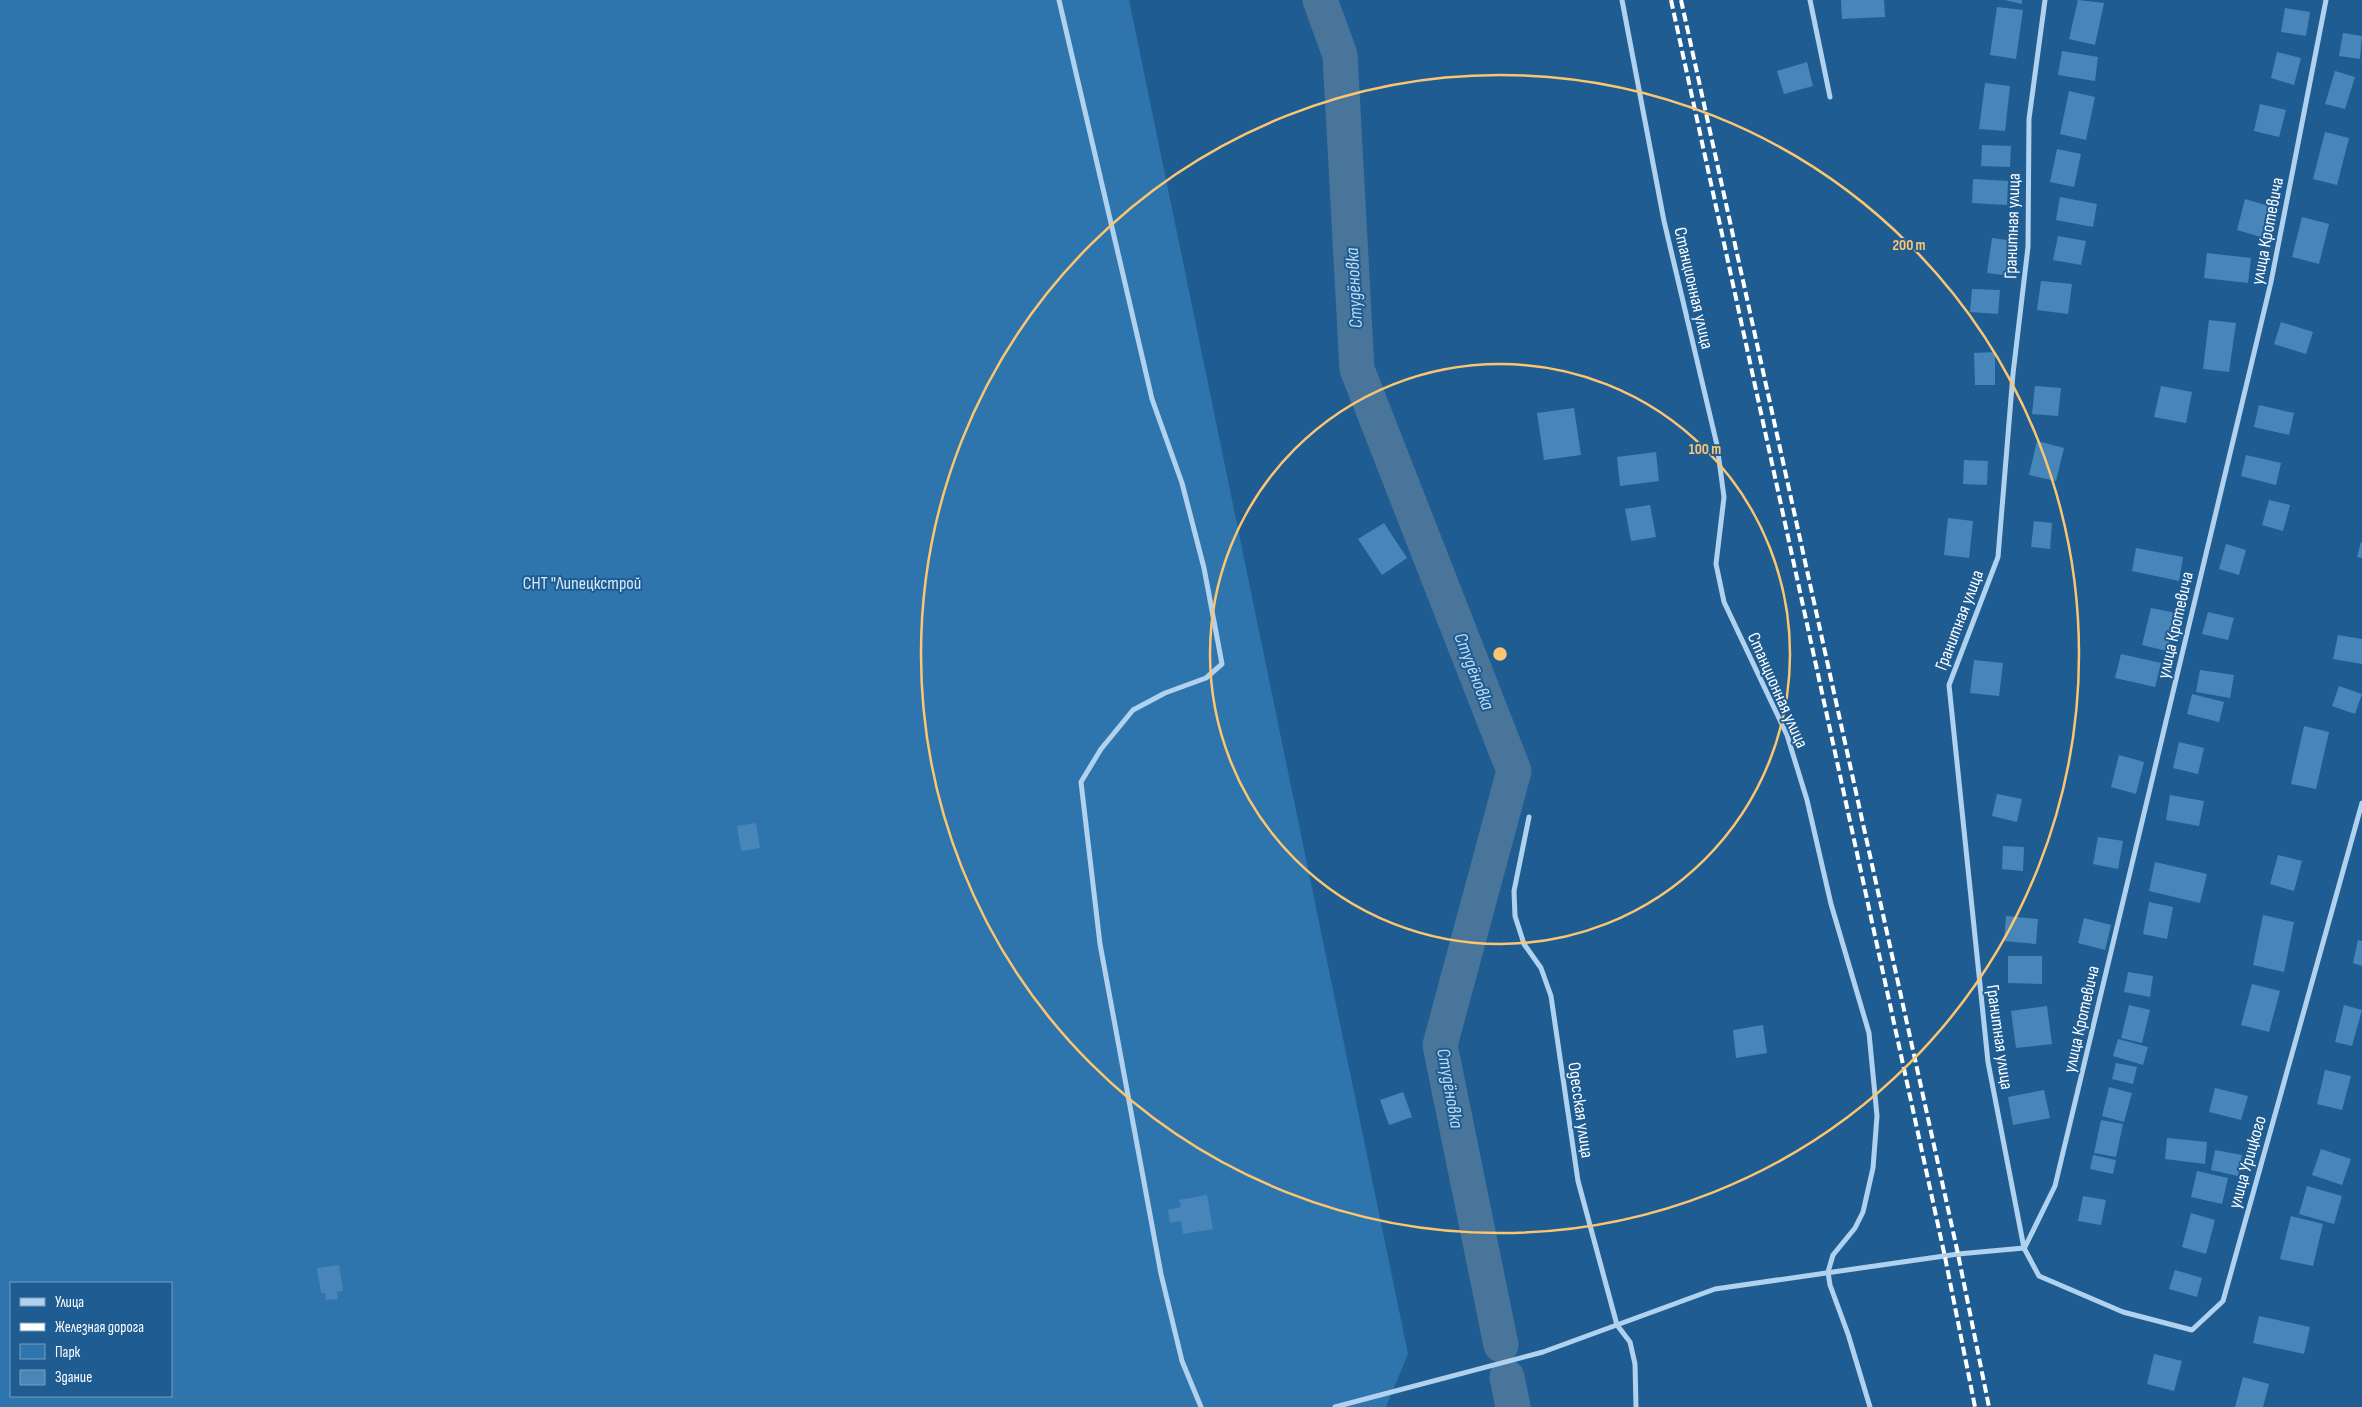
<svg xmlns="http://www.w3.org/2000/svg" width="2362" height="1407" font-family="'Sofia Sans Condensed',sans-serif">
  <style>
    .green { fill: #2f75ad; fill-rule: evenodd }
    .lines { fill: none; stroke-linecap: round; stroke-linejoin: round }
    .river { stroke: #4a759b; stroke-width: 35 }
    .building { fill: #4886b9 }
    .minor { stroke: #b0d2ee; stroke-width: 5 }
    .rail { stroke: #fff; stroke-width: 4; stroke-dasharray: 9 4; stroke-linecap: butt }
    .ring { fill: none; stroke: #fcc670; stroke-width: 2.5 }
    .labels { text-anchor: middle; stroke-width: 4; stroke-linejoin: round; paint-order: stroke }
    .street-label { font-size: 18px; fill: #fff; stroke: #1f5c92 }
    .park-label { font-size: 18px; fill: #d6eafa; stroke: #1f5c92 }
    .water-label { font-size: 19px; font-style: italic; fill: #bcdcf4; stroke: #1f5c92 }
    .centre { fill: #fcc670; stroke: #1f5c92; stroke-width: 2.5 }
    .ring-label { font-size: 15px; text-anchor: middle; font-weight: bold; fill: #fcc670; stroke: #1f5c92; stroke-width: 4; stroke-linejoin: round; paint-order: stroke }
  </style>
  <rect width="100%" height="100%" fill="#1f5c92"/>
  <path class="green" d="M0,0H1129L1408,1354L1386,1407H0ZM11,1283H171V1396H11Z"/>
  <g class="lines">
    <g class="river">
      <polyline points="1320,0 1340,55 1357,369 1514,771 1440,1045 1501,1345"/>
      <polyline points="1507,1377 1513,1407"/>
    </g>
  </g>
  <g class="building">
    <polygon points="1841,0 1884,0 1885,17 1842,19"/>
    <polygon points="2005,0 2022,0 2022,4"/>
    <polygon points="2078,0 2104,3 2095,45 2069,39"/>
    <polygon points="1997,7 2023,10 2016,59 1990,55"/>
    <polygon points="2285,8 2310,12 2306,36 2281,32"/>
    <polygon points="2343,33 2362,36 2360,59 2339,56"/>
    <polygon points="2062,51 2098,57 2095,81 2058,75"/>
    <polygon points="2277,52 2301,58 2294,85 2271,78"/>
    <polygon points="1807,62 1813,86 1784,94 1777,71"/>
    <polygon points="2335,71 2355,77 2345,109 2325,104"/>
    <polygon points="1985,83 2010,86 2005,131 1979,129"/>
    <polygon points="2069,91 2095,97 2086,140 2060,134"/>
    <polygon points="2260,104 2286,110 2279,137 2254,131"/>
    <polygon points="2325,132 2349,138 2337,185 2313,179"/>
    <polygon points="1982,145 2011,146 2010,167 1981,166"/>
    <polygon points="2057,149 2081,154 2074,187 2050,182"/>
    <polygon points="1973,179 2008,181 2007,205 1972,203"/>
    <polygon points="2060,197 2097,204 2093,227 2056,220"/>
    <polygon points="2245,199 2269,206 2261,237 2237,230"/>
    <polygon points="2302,217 2329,224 2319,264 2292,257"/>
    <polygon points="2058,236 2086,241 2081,265 2053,260"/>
    <polygon points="1992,238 2014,241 2010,276 1987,273"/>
    <polygon points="2207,253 2251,258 2248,283 2204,278"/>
    <polygon points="2041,281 2072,284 2068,314 2037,310"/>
    <polygon points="1972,289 2000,290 1998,314 1970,312"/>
    <polygon points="2209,320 2236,323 2229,372 2203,369"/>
    <polygon points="2281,322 2313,332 2306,354 2274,344"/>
    <polygon points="1995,352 1995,385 1975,385 1974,353"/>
    <polygon points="2035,386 2061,388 2058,416 2032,414"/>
    <polygon points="2161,386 2192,392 2186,423 2154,417"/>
    <polygon points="2259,405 2294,413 2289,435 2254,427"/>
    <polygon points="1574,408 1581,455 1544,460 1537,413"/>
    <polygon points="2037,441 2064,448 2056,481 2029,475"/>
    <polygon points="1656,452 1659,481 1620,486 1617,457"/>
    <polygon points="2246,455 2281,463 2276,485 2241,476"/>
    <polygon points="1964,460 1988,461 1987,485 1963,484"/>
    <polygon points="2269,500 2290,505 2283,531 2262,525"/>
    <polygon points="1650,505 1656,537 1631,541 1625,509"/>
    <polygon points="1948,518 1973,521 1969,558 1944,555"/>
    <polygon points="2034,521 2052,523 2050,549 2031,547"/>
    <polygon points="1384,523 1407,558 1382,575 1358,539"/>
    <polygon points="2361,542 2362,542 2362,558 2357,557"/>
    <polygon points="2226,544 2246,550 2239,575 2219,569"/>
    <polygon points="2136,548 2183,557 2179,581 2132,571"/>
    <polygon points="2151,608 2176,613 2167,651 2142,645"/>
    <polygon points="2208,612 2234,618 2228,640 2202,634"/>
    <polygon points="2338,635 2362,639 2362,664 2333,659"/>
    <polygon points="2121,654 2161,663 2155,687 2115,678"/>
    <polygon points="1974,660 2003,663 1999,696 1970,693"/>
    <polygon points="2200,670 2234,675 2230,698 2196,692"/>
    <polygon points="2339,686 2362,694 2355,714 2332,706"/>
    <polygon points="2192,694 2224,702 2219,722 2187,714"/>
    <polygon points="2304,726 2329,732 2316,789 2291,784"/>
    <polygon points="2179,742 2204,748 2198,774 2173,768"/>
    <polygon points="2119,755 2144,762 2136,794 2111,787"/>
    <polygon points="1997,794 2022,799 2017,822 1992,816"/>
    <polygon points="2170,795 2204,801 2199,826 2166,820"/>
    <polygon points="756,823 760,848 741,851 737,826"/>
    <polygon points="2098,837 2123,841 2118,869 2093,864"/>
    <polygon points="2003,846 2024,847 2023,871 2002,869"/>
    <polygon points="2278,855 2302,861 2294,891 2270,884"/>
    <polygon points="2155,862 2207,874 2200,903 2149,891"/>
    <polygon points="2149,902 2173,907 2167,939 2143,934"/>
    <polygon points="2263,915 2294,922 2284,972 2253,965"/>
    <polygon points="2006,916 2038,919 2036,944 2004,941"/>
    <polygon points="2084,918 2111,925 2105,950 2078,943"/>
    <polygon points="2358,940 2362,941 2362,966 2353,963"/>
    <polygon points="2008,956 2042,956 2042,984 2008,983"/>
    <polygon points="2128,972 2153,976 2150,997 2124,992"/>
    <polygon points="2252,984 2280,991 2269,1032 2241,1025"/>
    <polygon points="2129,1005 2150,1010 2142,1043 2121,1038"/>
    <polygon points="2344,1005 2362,1010 2352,1046 2335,1042"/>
    <polygon points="2047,1006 2052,1044 2016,1048 2011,1011"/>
    <polygon points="1763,1025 1767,1053 1736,1058 1733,1030"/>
    <polygon points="2118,1039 2148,1047 2143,1065 2113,1056"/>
    <polygon points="2116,1063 2137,1067 2133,1084 2112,1079"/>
    <polygon points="2325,1070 2351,1076 2342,1110 2317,1104"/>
    <polygon points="2109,1087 2132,1093 2124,1122 2102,1116"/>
    <polygon points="2215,1088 2248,1096 2241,1120 2209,1112"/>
    <polygon points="2044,1090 2050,1118 2013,1125 2008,1097"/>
    <polygon points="1403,1092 1412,1117 1389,1125 1380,1100"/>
    <polygon points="2101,1120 2123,1124 2116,1157 2094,1153"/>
    <polygon points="2167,1138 2207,1142 2205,1164 2165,1159"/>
    <polygon points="2321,1149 2351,1159 2342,1185 2312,1175"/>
    <polygon points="2215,1150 2242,1155 2238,1176 2211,1170"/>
    <polygon points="2093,1155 2116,1160 2113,1174 2090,1169"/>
    <polygon points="2197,1171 2228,1178 2222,1204 2191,1197"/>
    <polygon points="2307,1186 2342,1196 2334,1224 2299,1214"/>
    <polygon points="1207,1195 1213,1229 1183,1234 1181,1221 1170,1223 1168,1210 1181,1207 1179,1200"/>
    <polygon points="2083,1196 2106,1200 2101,1225 2078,1221"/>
    <polygon points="2191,1213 2215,1220 2206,1254 2182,1247"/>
    <polygon points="2291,1216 2323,1224 2313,1266 2280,1259"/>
    <polygon points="339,1265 343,1291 337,1292 338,1299 326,1300 325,1293 321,1293 317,1268"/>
    <polygon points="2175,1270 2202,1278 2197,1297 2169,1289"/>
    <polygon points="2259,1316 2310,1327 2304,1354 2253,1343"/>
    <polygon points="2154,1354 2182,1361 2174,1391 2147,1384"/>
    <polygon points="2243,1377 2269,1384 2263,1407 2235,1407"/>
  </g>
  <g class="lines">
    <g class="minor">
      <polyline points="1059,0 1152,399 1182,483 1204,568 1222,664 1206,678 1165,693 1133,710 1101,749 1081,782 1100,944 1161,1274 1182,1361 1201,1407"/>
      <polyline points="1622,0 1664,221 1717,445 1724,497 1716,564 1724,602 1787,735 1807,800 1831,904 1869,1033 1877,1116 1873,1168 1863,1212 1855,1228 1833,1255 1828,1272 1830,1285 1848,1334 1870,1407"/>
      <polyline points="1810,0 1830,97"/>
      <polyline points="2045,0 2029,119 2028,247 2013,374 1998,557 1949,685 1988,1062 2024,1248 2039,1276 2123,1312 2192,1330 2223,1301 2362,803"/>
      <polyline points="1529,817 1514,891 1515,916 1524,944 1541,968 1551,996 1578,1181 1617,1325 1630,1342 1635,1364 1636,1407"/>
      <polyline points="2025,1247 2055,1186 2271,282 2326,0"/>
      <polyline points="1335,1407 1543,1352 1715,1289 1958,1254 2024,1248"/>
    </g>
    <g class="rail">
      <polyline points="1671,0 1945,1257 1975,1407"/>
      <polyline points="1681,0 1958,1254 1989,1407"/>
    </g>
  </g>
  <g class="ring">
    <circle cx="1500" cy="654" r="290"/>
    <circle cx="1500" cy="654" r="579"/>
  </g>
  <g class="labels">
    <g class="street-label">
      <text transform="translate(2012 226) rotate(-88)" y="6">Гранитная улица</text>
      <text transform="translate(2267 231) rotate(-79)" y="6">улица Кротевича</text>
      <text transform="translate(1694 288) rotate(77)" y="6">Станционная улица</text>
      <text transform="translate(1959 620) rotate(-69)" y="6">Гранитная улица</text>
      <text transform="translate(2175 625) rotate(-77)" y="6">улица Кротевича</text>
      <text transform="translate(1778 690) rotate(66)" y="6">Станционная улица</text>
      <text transform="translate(2081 1019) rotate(-77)" y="6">улица Кротевича</text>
      <text transform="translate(2000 1037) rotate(82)" y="6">Гранитная улица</text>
      <text transform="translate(1581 1110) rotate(82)" y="6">Одесская улица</text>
      <text transform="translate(2247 1162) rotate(-74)" y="6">улица Урицкого</text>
    </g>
    <g class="park-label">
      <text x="582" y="589">СНТ "Липецкстрой</text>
    </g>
    <g class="water-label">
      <text transform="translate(1353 288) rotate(-93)" y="7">Студёновка</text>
      <text transform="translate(1475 671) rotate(69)" y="7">Студёновка</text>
      <text transform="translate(1451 1088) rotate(80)" y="7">Студёновка</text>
    </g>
  </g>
  <circle cx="1500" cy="654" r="8" class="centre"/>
  <g class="ring-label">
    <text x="1909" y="250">200 m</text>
    <text x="1705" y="454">100 m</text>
  </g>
  <rect x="10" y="1282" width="162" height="115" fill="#1f5c92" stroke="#799dbe"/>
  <rect x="20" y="1298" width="25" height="8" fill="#b0d2ee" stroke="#799dbe"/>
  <text x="55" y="1307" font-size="15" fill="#ffffff">Улица</text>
  <rect x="20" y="1323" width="25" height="8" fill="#ffffff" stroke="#799dbe"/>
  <text x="55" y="1332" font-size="15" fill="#ffffff">Железная дорога</text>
  <rect x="20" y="1344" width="25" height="15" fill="#2f75ad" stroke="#799dbe"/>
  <text x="55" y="1357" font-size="15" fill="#ffffff">Парк</text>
  <rect x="20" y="1370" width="25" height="15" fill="#4886b9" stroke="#799dbe"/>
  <text x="55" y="1382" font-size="15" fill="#ffffff">Здание</text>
</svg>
